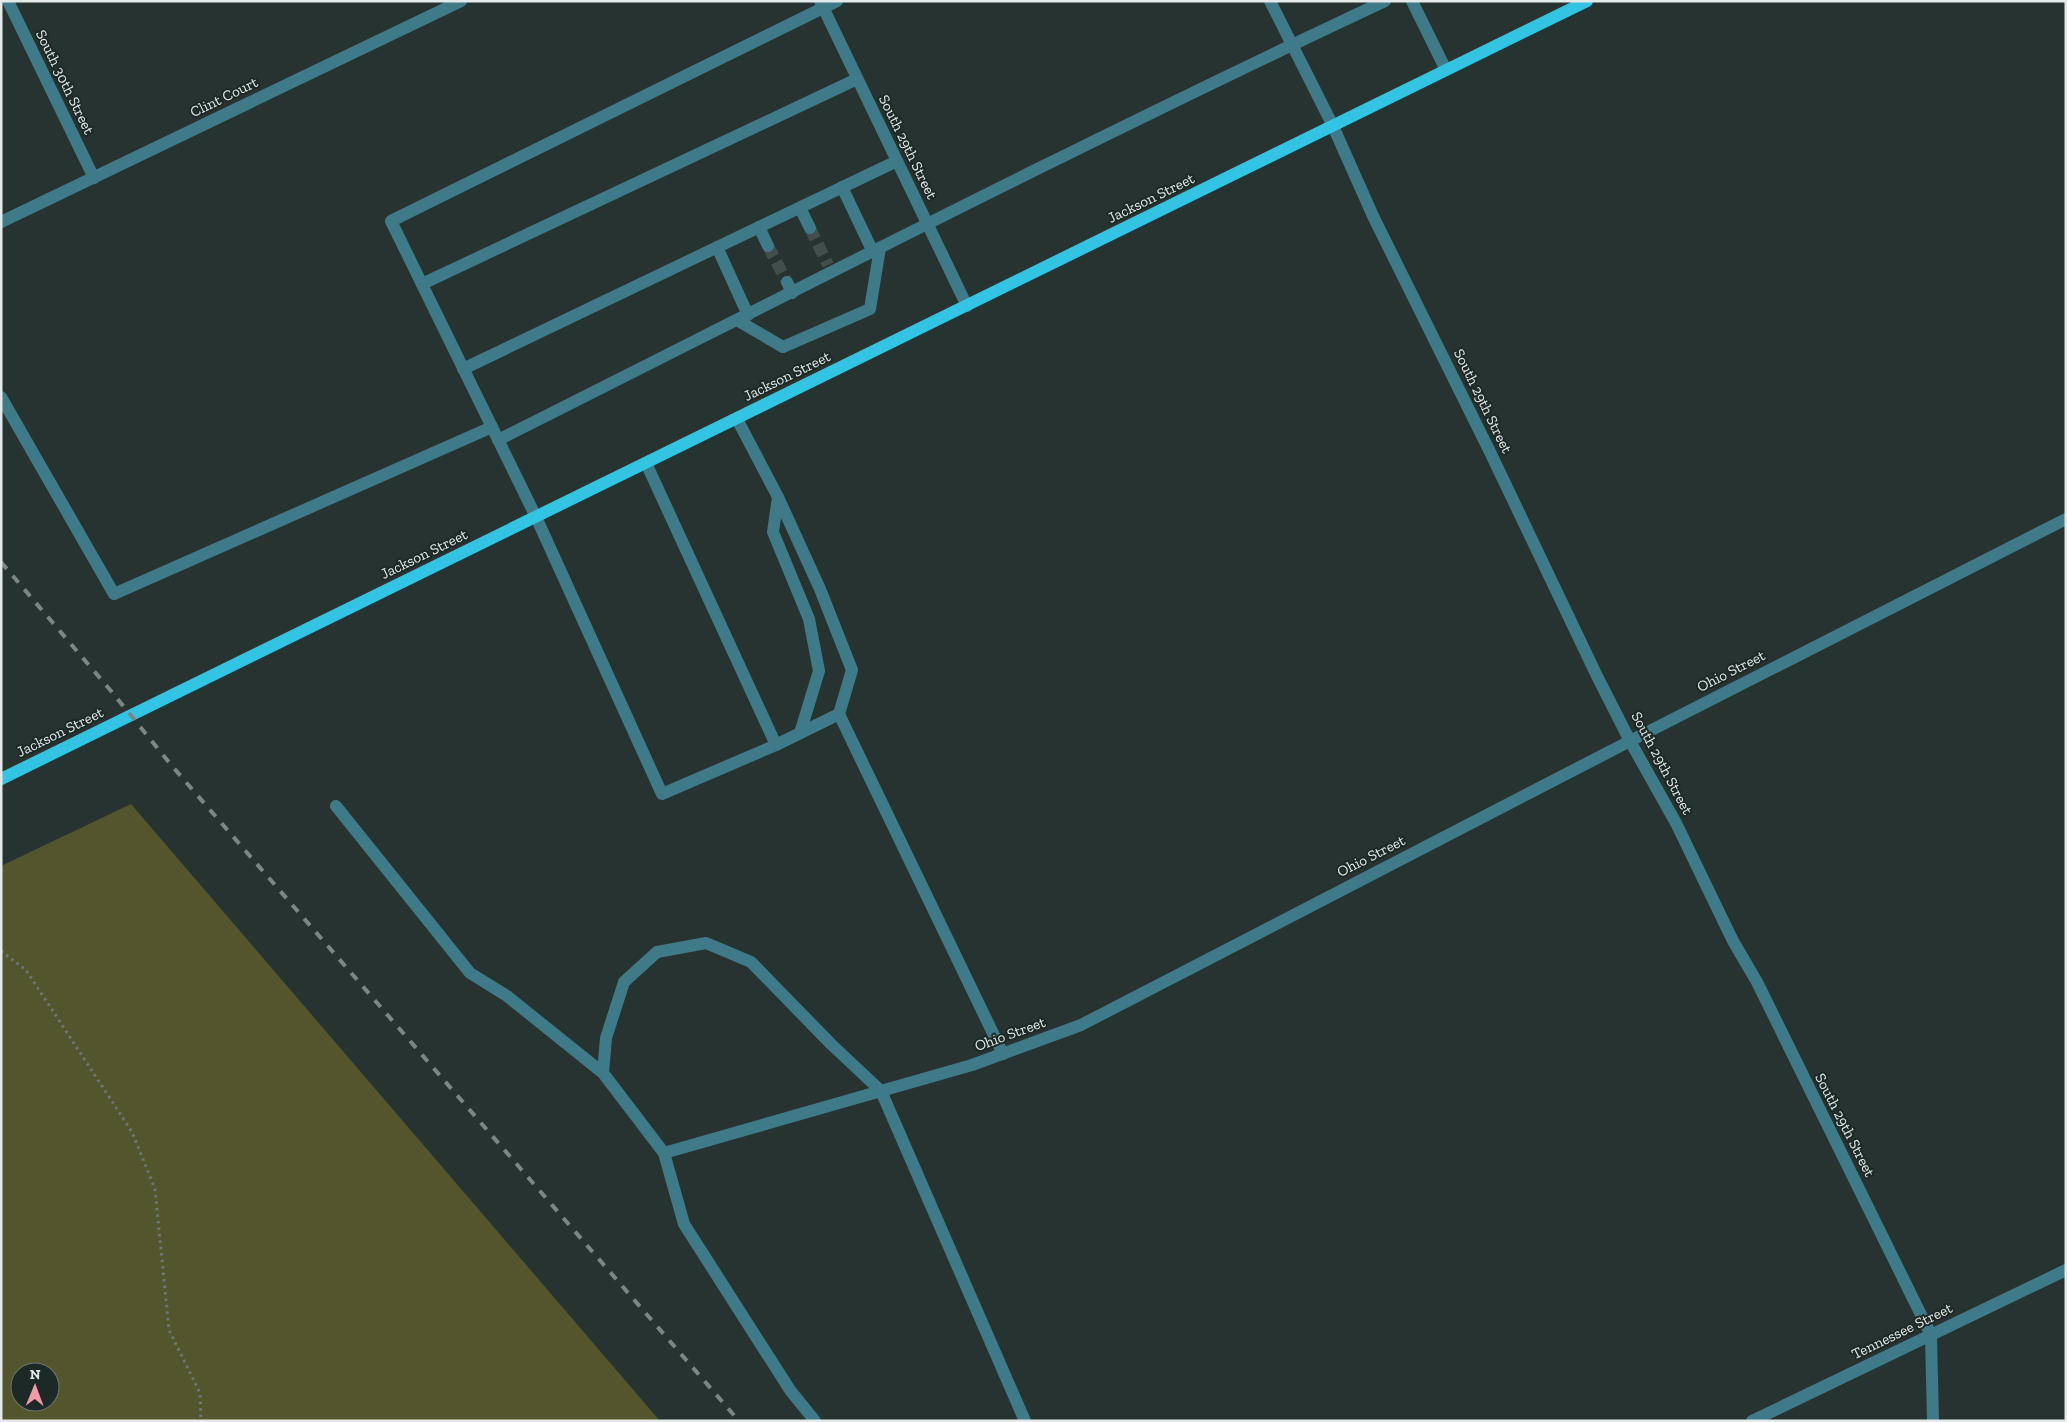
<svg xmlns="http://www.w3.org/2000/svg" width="2067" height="1422" font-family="'Zilla Slab',serif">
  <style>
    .grass { fill: #53562c; fill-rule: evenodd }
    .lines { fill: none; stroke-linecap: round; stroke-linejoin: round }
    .minor-tunnel { stroke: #434e4c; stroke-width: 12; stroke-dasharray: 12 6; stroke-linecap: butt }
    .path { stroke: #6d7775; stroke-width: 3; stroke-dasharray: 2.5 4; stroke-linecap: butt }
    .minor { stroke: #3f7a89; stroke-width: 12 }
    .major { stroke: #32c4e2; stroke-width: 12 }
    .rail { stroke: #7c8684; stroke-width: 4; stroke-dasharray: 9 9; stroke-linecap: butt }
    .labels { text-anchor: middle; stroke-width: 4; stroke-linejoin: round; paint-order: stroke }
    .street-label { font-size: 15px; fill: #e3eae9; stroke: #1d2926 }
  </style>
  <rect width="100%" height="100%" fill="#273330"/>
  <path class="grass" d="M131,804L660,1421H661H1V866ZM20,1372H50V1402H20Z"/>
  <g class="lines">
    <g class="minor-tunnel">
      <polyline points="810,228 828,265"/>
      <polyline points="768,246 787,282"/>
    </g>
    <polyline class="path" points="1,951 26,970 132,1132 155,1189 169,1330 200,1393 201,1421"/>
    <g class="minor">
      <polyline points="8,1 94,178"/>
      <polyline points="820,1 967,306"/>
      <polyline points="1270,1 1333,126 1373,216 1491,454 1597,676 1630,741 1676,823 1733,941 1757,982 1931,1335 1933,1421"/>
      <polyline points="1412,1 1446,70"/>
      <polyline points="842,187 873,252"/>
      <polyline points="800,208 810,228"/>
      <polyline points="1,222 461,1"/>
      <polyline points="759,227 768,246"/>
      <polyline points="717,247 748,315"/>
      <polyline points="787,282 792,293"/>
      <polyline points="422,284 857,79"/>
      <polyline points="737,320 783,347 870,309 880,248"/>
      <polyline points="463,369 897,161"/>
      <polyline points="1,397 114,594 492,427"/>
      <path d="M498,440C793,292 1086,141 1385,1"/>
      <polyline points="646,463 776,745 839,714 852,670 820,589 778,497 737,419"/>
      <polyline points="778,497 773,532 809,619 819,671 800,733"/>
      <polyline points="839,714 1003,1054"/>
      <polyline points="776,745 662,794 536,517 391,221 837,1"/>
      <polyline points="336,806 470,973 507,996 603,1073"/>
      <polyline points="664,1153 972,1065 1081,1025 1630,741 2066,519"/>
      <polyline points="815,1421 790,1390 684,1224 664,1153 603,1073 606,1038 624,982 657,952 706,943 751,962 831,1044 881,1091 1025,1421"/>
      <polyline points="1752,1421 2066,1270"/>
    </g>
    <polyline class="major" points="1,779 1587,1"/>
    <polyline class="rail" points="1,562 111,691 172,766 739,1421"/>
  </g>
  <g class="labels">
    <g class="street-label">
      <text transform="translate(65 82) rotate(64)" y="5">South 30th Street</text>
      <text transform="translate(224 97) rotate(-26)" y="5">Clint Court</text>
      <text transform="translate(908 147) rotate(64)" y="5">South 29th Street</text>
      <text transform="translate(1151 198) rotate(-26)" y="5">Jackson Street</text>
      <text transform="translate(787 376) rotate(-26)" y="5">Jackson Street</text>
      <text transform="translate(1483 401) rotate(64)" y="5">South 29th Street</text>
      <text transform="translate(424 554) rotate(-26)" y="5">Jackson Street</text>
      <text transform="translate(1731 671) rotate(-27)" y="5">Ohio Street</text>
      <text transform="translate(60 732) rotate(-26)" y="5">Jackson Street</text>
      <text transform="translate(1662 763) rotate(62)" y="5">South 29th Street</text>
      <text transform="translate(1371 856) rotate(-27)" y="5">Ohio Street</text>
      <text transform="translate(1010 1034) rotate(-20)" y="5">Ohio Street</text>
      <text transform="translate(1845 1125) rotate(63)" y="5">South 29th Street</text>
      <text transform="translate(1902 1331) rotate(-26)" y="5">Tennessee Street</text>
    </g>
  </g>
  <rect width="2067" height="1422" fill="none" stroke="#e3eae9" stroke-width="5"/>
  <g transform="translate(35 1387) rotate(1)"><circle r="24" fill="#1d2926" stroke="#6c7674"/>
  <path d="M0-4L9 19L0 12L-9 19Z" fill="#f39aa7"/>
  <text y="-8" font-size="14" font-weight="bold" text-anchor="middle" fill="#e3eae9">N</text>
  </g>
</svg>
